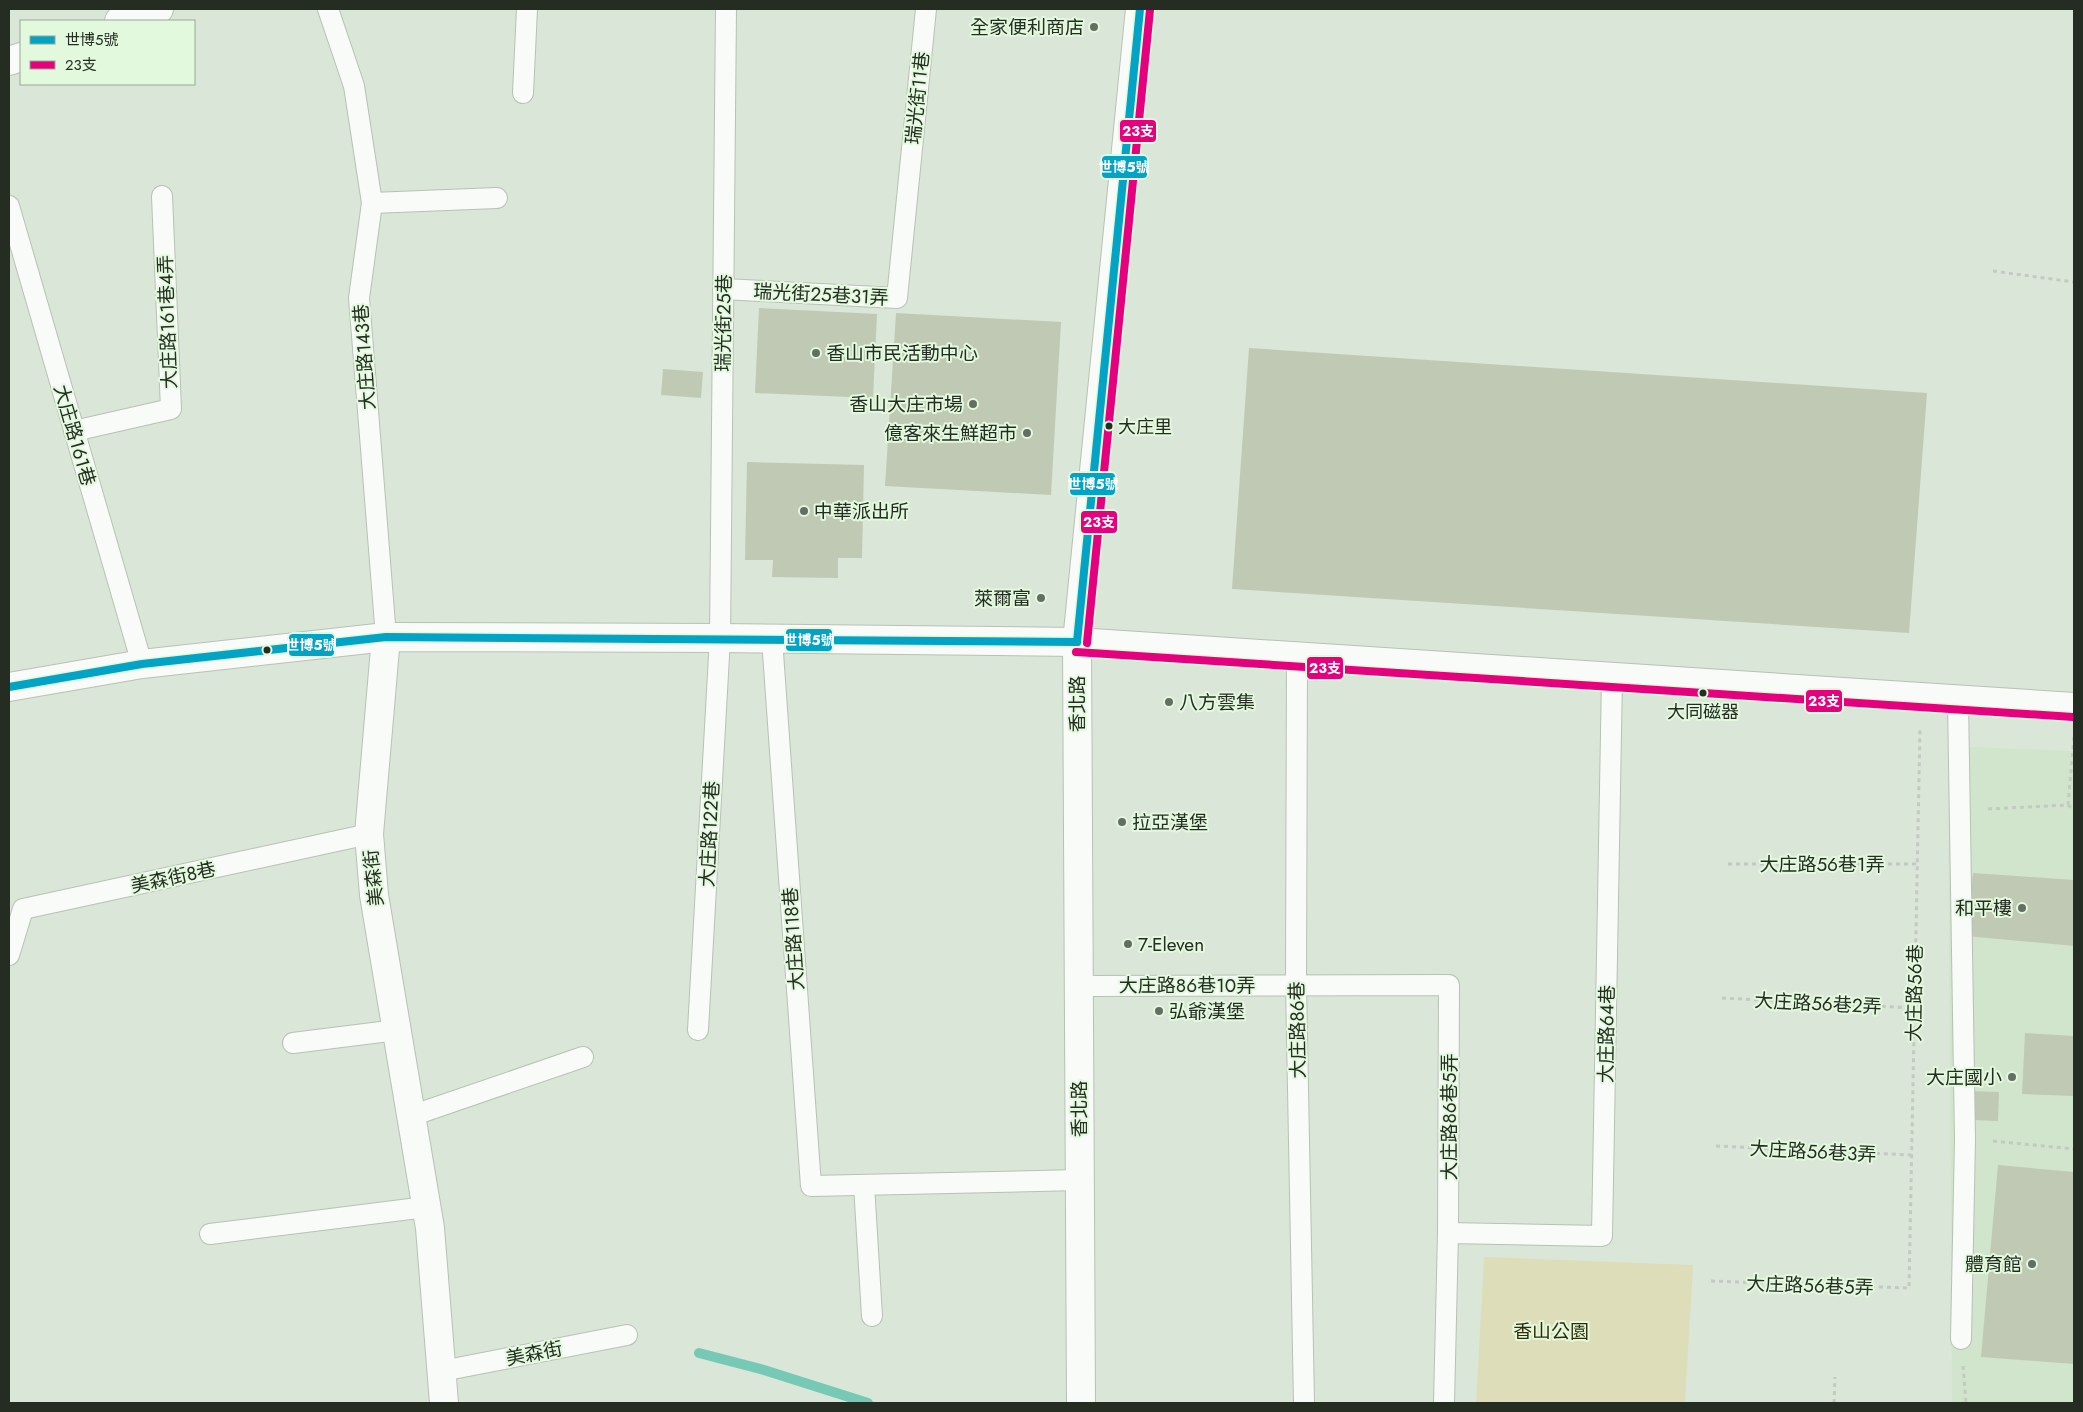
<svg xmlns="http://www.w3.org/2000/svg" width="2083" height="1412" font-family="Jost,'Noto Sans TC',sans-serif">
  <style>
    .built { fill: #d1e5cc }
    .green { fill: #dddeb9 }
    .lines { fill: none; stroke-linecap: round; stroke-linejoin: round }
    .stream { stroke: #76c9b5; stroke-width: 10 }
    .building { fill: #c0c9b3 }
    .lane-casing { stroke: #b8c1b5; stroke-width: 22 }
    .street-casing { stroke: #b8c1b5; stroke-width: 30 }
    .secondary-casing { stroke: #b8c1b5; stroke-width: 30 }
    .path { stroke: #c4c9c4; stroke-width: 3; stroke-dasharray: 4 4; stroke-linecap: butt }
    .lane { stroke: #f9fbf9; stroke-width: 20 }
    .street { stroke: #f9fbf9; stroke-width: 28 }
    .secondary { stroke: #f9fbf9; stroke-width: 28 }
    .bus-1-casing { stroke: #e3f9de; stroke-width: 11 }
    .bus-2-casing { stroke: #e3f9de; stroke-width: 11 }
    .bus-1 { stroke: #02a3c5; stroke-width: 8 }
    .bus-2 { stroke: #e5007d; stroke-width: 8 }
    .poi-dot { fill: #646e62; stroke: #e3f9de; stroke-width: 2 }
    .bus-dot { fill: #252d23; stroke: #e3f9de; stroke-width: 2 }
    .labels { text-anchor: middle; stroke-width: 4; stroke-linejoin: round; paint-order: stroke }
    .bus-label { font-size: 18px; fill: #252d23; stroke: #e3f9de; text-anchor: start }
    .poi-label { font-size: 19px; fill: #252d23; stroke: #e3f9de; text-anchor: end }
    .street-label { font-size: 19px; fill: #252d23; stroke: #e3f9de }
    .park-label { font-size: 19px; fill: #302b05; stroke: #e3f9de }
    .line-badge { stroke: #e3f9de; stroke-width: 2 }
    .badge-label { font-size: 14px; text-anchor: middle; font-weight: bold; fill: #fff }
  </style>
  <rect width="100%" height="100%" fill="#dae6d7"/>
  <polygon class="built" points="1948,746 2074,751 2074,1403 1952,1403"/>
  <polygon class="green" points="1484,1257 1693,1265 1685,1403 1476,1403"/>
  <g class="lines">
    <polyline class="stream" points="699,1353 764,1370 868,1403"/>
  </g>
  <g class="building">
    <polygon points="759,308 877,314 873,398 755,393"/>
    <polygon points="896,313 1061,322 1051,495 885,486"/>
    <polygon points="1249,348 1927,393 1909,633 1232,589"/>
    <polygon points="663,369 703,372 701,398 661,395"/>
    <polygon points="747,462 864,465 862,558 838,558 838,578 772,577 773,560 745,560"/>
    <polygon points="1973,873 2074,880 2074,946 1966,936"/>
    <polygon points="2025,1033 2074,1036 2074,1096 2022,1094"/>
    <polygon points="1971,1091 1999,1092 1998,1121 1970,1120"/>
    <polygon points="1998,1165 2074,1172 2074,1364 1981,1357"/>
  </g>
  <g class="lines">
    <g class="lane-casing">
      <g id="lane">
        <polyline points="328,9 354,86 372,203"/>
        <polyline points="523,93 527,9"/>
        <polyline points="9,206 142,664"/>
        <polyline points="723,289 897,298 926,9"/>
        <polyline points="74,431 171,409 162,196"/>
        <polyline points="386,637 359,298 372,203 497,198"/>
        <polyline points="772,639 811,1186 1080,1180"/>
        <polyline points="1297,657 1296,984 1304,1403"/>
        <polyline points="1958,700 1965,1139 1961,1339"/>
        <polyline points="9,955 23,909 369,834"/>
        <polyline points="1079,986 1449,985 1448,1233 1444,1403"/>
        <polyline points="698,1030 720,638 726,9"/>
        <polyline points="293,1043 397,1030"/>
        <polyline points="411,1116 583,1057"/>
        <polyline points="864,1185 872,1316"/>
        <polyline points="1448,1233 1602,1236 1612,677"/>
        <polyline points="210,1234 426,1207"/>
        <polyline points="442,1371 627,1335"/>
      </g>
    </g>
    <g class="street-casing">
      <g id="street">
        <polyline points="119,21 159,9"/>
        <polyline points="9,61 21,57"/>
        <polyline points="386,637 369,834 374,895 430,1228 444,1403"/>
      </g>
    </g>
    <g class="secondary-casing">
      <g id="secondary">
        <polyline points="9,687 142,664 386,637 720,638 1077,642 2074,707"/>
        <polyline points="1081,1403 1077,642 1140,9"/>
      </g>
    </g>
    <g class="path">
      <polyline points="1993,271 2074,282"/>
      <polyline points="2068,805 2074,737"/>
      <polyline points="1988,809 2068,805 2074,810"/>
      <polyline points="1728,864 1917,864"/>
      <polyline points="1722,998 1914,1008"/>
      <polyline points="1993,1141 2074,1149"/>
      <polyline points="1716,1146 1911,1155"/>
      <polyline points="1711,1281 1909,1288 1920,728"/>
      <polyline points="1963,1366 1966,1403"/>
      <polyline points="1834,1403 1835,1377"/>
    </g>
    <use href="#lane" class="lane"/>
    <use href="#street" class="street"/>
    <use href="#secondary" class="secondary"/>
    <g class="bus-1-casing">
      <g id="bus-1">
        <polyline points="1077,642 1140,9"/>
        <polyline points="9,687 142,664 386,637 1077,642"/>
      </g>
    </g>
    <g class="bus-2-casing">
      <g id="bus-2">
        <polyline points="1087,643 1150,10"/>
        <polyline points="1076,652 2073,717"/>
      </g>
    </g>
    <use href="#bus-1" class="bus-1"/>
    <use href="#bus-2" class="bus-2"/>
  </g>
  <g class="poi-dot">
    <circle cx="1094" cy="27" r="5"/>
    <circle cx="816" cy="353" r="5"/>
    <circle cx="973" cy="404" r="5"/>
    <circle cx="1027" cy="433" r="5"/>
    <circle cx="804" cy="511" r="5"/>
    <circle cx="1041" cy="598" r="5"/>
    <circle cx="1169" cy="702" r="5"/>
    <circle cx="1122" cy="822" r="5"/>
    <circle cx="2022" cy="908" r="5"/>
    <circle cx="1128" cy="944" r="5"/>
    <circle cx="1159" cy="1011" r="5"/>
    <circle cx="2012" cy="1077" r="5"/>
    <circle cx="2032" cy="1264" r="5"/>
  </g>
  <g class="bus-dot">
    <circle cx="1109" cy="426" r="4.5"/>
    <circle cx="267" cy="650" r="4.5"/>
    <circle cx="1703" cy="693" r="4.5"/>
  </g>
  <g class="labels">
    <g class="bus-label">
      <text x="1118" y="433">大庄里</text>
      <text x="1703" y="718" text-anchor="middle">大同磁器</text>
    </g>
    <g class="poi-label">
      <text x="1084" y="34">全家便利商店</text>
      <text x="826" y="360" text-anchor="start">香山市民活動中心</text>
      <text x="963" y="411">香山大庄市場</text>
      <text x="1017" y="440">億客來生鮮超市</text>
      <text x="814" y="518" text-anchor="start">中華派出所</text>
      <text x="1031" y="605">萊爾富</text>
      <text x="1179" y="709" text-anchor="start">八方雲集</text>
      <text x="1132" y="829" text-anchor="start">拉亞漢堡</text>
      <text x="2012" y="915">和平樓</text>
      <text x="1138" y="951" text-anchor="start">7-Eleven</text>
      <text x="1169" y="1018" text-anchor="start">弘爺漢堡</text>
      <text x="2002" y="1084">大庄國小</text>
      <text x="2022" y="1271">體育館</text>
    </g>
    <g class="street-label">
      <text transform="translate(917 98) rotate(-84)" y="7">瑞光街11巷</text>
      <text transform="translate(821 294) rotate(3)" y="7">瑞光街25巷31弄</text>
      <text transform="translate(167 322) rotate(-92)" y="7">大庄路161巷4弄</text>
      <text transform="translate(723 323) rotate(-89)" y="7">瑞光街25巷</text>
      <text transform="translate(364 357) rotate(-94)" y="7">大庄路143巷</text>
      <text transform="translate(75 435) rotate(74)" y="7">大庄路161巷</text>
      <text transform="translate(1077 704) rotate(-90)" y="7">香北路</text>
      <text transform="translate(709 834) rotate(-87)" y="7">大庄路122巷</text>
      <text x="1822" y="871">大庄路56巷1弄</text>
      <text transform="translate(173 877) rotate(-12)" y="7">美森街8巷</text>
      <text transform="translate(373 878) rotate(-96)" y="7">美森街</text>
      <text transform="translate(793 939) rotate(-94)" y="7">大庄路118巷</text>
      <text x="1187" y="992">大庄路86巷10弄</text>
      <text transform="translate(1914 993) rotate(-89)" y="7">大庄路56巷</text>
      <text transform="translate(1818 1003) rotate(3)" y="7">大庄路56巷2弄</text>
      <text transform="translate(1297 1030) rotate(-91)" y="7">大庄路86巷</text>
      <text transform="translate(1606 1034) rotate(-89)" y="7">大庄路64巷</text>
      <text transform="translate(1079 1109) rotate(-90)" y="7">香北路</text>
      <text transform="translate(1449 1117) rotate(-90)" y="7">大庄路86巷5弄</text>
      <text transform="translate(1813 1151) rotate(3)" y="7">大庄路56巷3弄</text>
      <text transform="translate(1810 1285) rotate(2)" y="7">大庄路56巷5弄</text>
      <text transform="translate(534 1353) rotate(-11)" y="7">美森街</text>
    </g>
    <g class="park-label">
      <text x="1551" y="1338">香山公園</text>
    </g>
  </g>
  <g class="line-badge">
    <rect x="1119" y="119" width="38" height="24" rx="5" fill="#e5007d"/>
    <rect x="1101" y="155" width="47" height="24" rx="5" fill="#02a3c5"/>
    <rect x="1069" y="472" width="47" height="24" rx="5" fill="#02a3c5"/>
    <rect x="1080" y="510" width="38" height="24" rx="5" fill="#e5007d"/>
    <rect x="785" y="628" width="48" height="24" rx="5" fill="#02a3c5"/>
    <rect x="288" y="633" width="47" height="24" rx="5" fill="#02a3c5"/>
    <rect x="1306" y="656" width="38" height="24" rx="5" fill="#e5007d"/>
    <rect x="1805" y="689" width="38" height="24" rx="5" fill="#e5007d"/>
  </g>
  <g class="badge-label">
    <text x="1138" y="136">23支</text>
    <text x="1124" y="172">世博5號</text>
    <text x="1093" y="489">世博5號</text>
    <text x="1099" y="527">23支</text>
    <text x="809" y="645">世博5號</text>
    <text x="311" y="650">世博5號</text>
    <text x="1325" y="673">23支</text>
    <text x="1824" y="706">23支</text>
  </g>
  <rect width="2083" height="1412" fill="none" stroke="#252d23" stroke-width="20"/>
  <rect x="20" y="20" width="175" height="65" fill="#e3f9de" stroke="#97a793"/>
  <rect x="30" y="36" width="25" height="8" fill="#02a3c5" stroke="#97a793"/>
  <text x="65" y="45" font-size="15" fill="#252d23">世博5號</text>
  <rect x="30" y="61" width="25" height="8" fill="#e5007d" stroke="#97a793"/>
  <text x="65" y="70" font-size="15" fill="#252d23">23支</text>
</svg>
